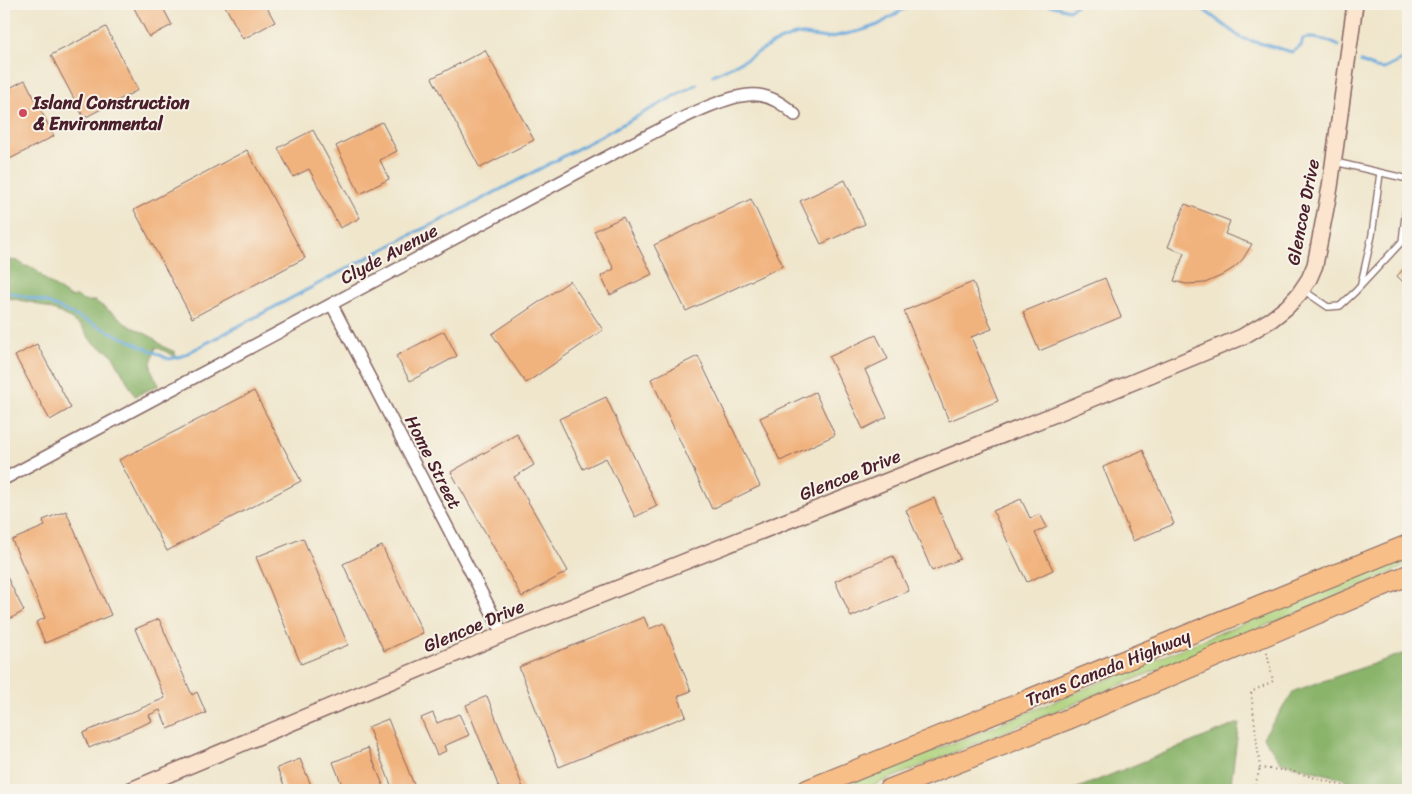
<svg xmlns="http://www.w3.org/2000/svg" width="1412" height="794" font-family="Sriracha,sans-serif">
  <style>
    .green { fill: #aed27b; stroke: #7c7853 }
    .forest { fill: #8ab46b; stroke: #6a6a4b }
    .lines { fill: none; stroke-linecap: round; stroke-linejoin: round }
    .stream { stroke: #68a9dc; stroke-width: 3 }
    .building { fill: #f1b37e }
    .lane-casing { stroke: #846563; stroke-width: 8 }
    .street-casing { stroke: #846563; stroke-width: 14 }
    .secondary-casing { stroke: #846563; stroke-width: 18 }
    .highway-casing { stroke: #846563; stroke-width: 22 }
    .path { stroke: #846563; stroke-width: 2; stroke-dasharray: 1 4; stroke-linecap: butt }
    .lane { stroke: #fff; stroke-width: 5.5 }
    .street { stroke: #fff; stroke-width: 11 }
    .secondary { stroke: #fce5cf; stroke-width: 15 }
    .highway { stroke: #f7be87; stroke-width: 20 }
    .poi-dot { fill: #d1495b; stroke: #f7f3e8; stroke-width: 2 }
    .labels { text-anchor: middle; stroke-width: 4; stroke-linejoin: round; paint-order: stroke }
    .poi-label { font-size: 18px; font-weight: bold; fill: #4a1f2b; stroke: #f7f3e8; text-anchor: start }
    .street-label { font-size: 18px; fill: #4a1f2b; stroke: #f7f3e8 }
  </style>
  <rect width="100%" height="100%" fill="#f7f3e8"/>
  <filter id="ink" filterUnits="userSpaceOnUse"><feTurbulence type="fractalNoise" baseFrequency=".02" numOctaves="2"/><feDisplacementMap in="SourceGraphic" scale="10" xChannelSelector="R" yChannelSelector="G"/><feConvolveMatrix kernelMatrix="1 2 1 2 8 2 1 2 1" color-interpolation-filters="sRGB"/></filter>
  <filter id="wash" filterUnits="userSpaceOnUse"><feTurbulence type="fractalNoise" baseFrequency=".0096" numOctaves="4" result="noise"/><feDisplacementMap in="SourceGraphic" scale="20" xChannelSelector="R" yChannelSelector="G"/><feGaussianBlur stdDeviation="1.12" result="paint"/><feColorMatrix in="noise" values="0 0 0 0 0 0 0 0 0 0 0 0 0 0 0 0 0 1.4 0 .05"/><feComposite in="paint" operator="in"/></filter>
  <g filter="url(#wash)">
    <rect width="100%" height="100%" fill="#efe6cc"/>
    <polygon class="green" points="1408,555 1408,565 1331,599 862,790 833,790 971,736"/>
    <g class="forest">
      <path d="M10,260L18,261L25,266L34,268L47,281L70,297L77,296L83,301H95L120,318L126,324L152,337L164,347L175,352V356L156,347C150,367 148,365 159,385L135,396L112,354L92,342L82,327L63,314L34,303L10,298L4,302V264Z"/>
      <polygon points="1408,652 1408,790 1383,790 1281,762 1263,737 1294,691"/>
      <polygon points="1239,723 1230,790 1073,790"/>
    </g>
    <g class="lines">
      <g class="stream">
        <polyline points="1046,4 1069,10 1078,4"/>
        <polyline points="1083,4 1088,5 1092,4"/>
        <polyline points="1141,4 1143,6 1170,4"/>
        <path d="M1196,4L1241,38L1292,52L1301,46L1303,39C1312,36 1331,41 1339,46"/>
        <polyline points="1361,62 1375,68 1384,69 1408,57"/>
        <polyline points="713,75 747,59 772,44 797,34 827,38 860,31 878,25 912,4"/>
        <polyline points="4,291 46,302 169,359 182,356 418,231 438,222 551,163 697,84"/>
      </g>
    </g>
    <g id="blocks">
      <g class="building">
        <polygon points="132,4 161,4 172,25 149,37"/>
        <polygon points="224,4 265,4 275,22 243,39"/>
        <polygon points="106,27 138,90 84,118 51,55"/>
        <polygon points="485,50 534,140 480,168 432,78"/>
        <polygon points="25,80 54,136 4,162 4,91"/>
        <polygon points="382,122 397,151 380,160 389,179 360,194 336,146"/>
        <polygon points="313,130 360,218 340,228 309,169 293,177 278,148"/>
        <polygon points="247,150 305,258 192,318 134,210"/>
        <polygon points="845,180 865,224 821,244 800,201"/>
        <polygon points="751,199 783,266 686,311 654,245"/>
        <polygon points="1185,204 1230,221 1225,234 1252,244 1243,259 1235,267 1221,276 1205,283 1186,284 1174,281 1184,253 1168,247"/>
        <polygon points="623,217 652,274 610,295 601,276 614,269 594,231"/>
        <polygon points="1408,264 1408,287 1397,276"/>
        <polygon points="1105,278 1121,317 1039,351 1023,312"/>
        <polygon points="570,281 603,330 526,383 492,334"/>
        <polygon points="973,282 992,329 971,337 998,401 949,421 904,311"/>
        <polygon points="444,331 457,356 410,381 396,356"/>
        <polygon points="876,335 888,359 865,370 887,417 863,429 829,357"/>
        <polygon points="37,344 71,408 50,420 15,356"/>
        <polygon points="698,356 760,486 712,509 651,379"/>
        <polygon points="254,391 301,481 167,551 119,460"/>
        <polygon points="815,392 835,435 780,461 760,418"/>
        <polygon points="606,397 657,506 635,517 606,458 583,469 559,419"/>
        <polygon points="517,434 534,465 514,477 568,571 522,597 451,472"/>
        <polygon points="1143,450 1174,524 1133,541 1103,467"/>
        <polygon points="934,498 960,559 932,571 906,510"/>
        <polygon points="1021,499 1030,518 1040,514 1047,527 1035,533 1053,570 1027,582 993,511"/>
        <polygon points="66,511 111,615 45,643 36,622 45,618 12,540 45,526 43,520"/>
        <polygon points="303,538 348,645 301,664 256,557"/>
        <polygon points="382,546 423,633 384,651 343,564"/>
        <polygon points="893,556 909,591 851,617 835,581"/>
        <polygon points="4,571 24,611 4,622"/>
        <polygon points="644,617 649,629 664,623 691,691 678,696 686,716 559,767 519,667"/>
        <polygon points="159,619 192,695 197,692 206,713 168,729 160,710 149,715 152,721 89,748 83,733 165,698 135,629"/>
        <polygon points="487,696 524,790 500,790 466,705"/>
        <polygon points="433,713 437,723 459,714 469,735 444,746 446,751 437,755 421,718"/>
        <polygon points="388,719 416,790 393,790 368,727"/>
        <polygon points="368,748 385,790 344,790 333,762"/>
        <polygon points="300,759 313,790 286,790 277,768"/>
      </g>
    </g>
  </g>
  <g filter="url(#ink)">
    <use href="#blocks" fill-opacity="0" stroke="#846563" stroke-width="1"/>
    <g class="lines">
      <g class="lane-casing">
        <g id="lane">
          <polyline points="1335,162 1408,179"/>
          <polyline points="1402,242 1408,191"/>
          <polyline points="1361,284 1372,235 1380,173"/>
          <polyline points="1303,290 1328,307 1340,306 1355,292 1408,235"/>
        </g>
      </g>
      <g class="street-casing">
        <g id="street">
          <polyline points="332,305 503,634"/>
          <path d="M4,479L635,142C664,128 728,91 758,95C772,97 785,105 795,115"/>
        </g>
      </g>
      <g class="secondary-casing">
        <polyline id="secondary" points="131,790 503,634 1063,411 1242,337 1272,319 1287,307 1299,294 1309,279 1315,265 1330,187 1355,4"/>
      </g>
      <g class="highway-casing">
        <g id="highway">
          <polyline points="807,790 1408,545"/>
          <polyline points="888,790 1066,720 1408,575"/>
        </g>
      </g>
      <g class="path">
        <polyline points="1267,652 1273,681 1251,692 1260,768 1291,771 1357,790"/>
        <polyline points="1254,790 1260,768"/>
      </g>
      <use href="#lane" class="lane"/>
      <use href="#street" class="street"/>
      <use href="#secondary" class="secondary"/>
      <use href="#highway" class="highway"/>
    </g>
  </g>
  <circle class="poi-dot" cx="23" cy="113" r="5"/>
  <g class="labels">
    <g class="poi-label">
      <text x="33" y="109">Island Construction<tspan x="33" dy="21">&amp; Environmental</tspan></text>
    </g>
    <g class="street-label">
      <text transform="translate(1303 212) rotate(-79)" y="6">Glencoe Drive</text>
      <text transform="translate(389 254) rotate(-28)" y="6">Clyde Avenue</text>
      <text transform="translate(433 462) rotate(63)" y="6">Home Street</text>
      <text transform="translate(850 475) rotate(-22)" y="6">Glencoe Drive</text>
      <text transform="translate(474 626) rotate(-23)" y="6">Glencoe Drive</text>
      <text transform="translate(1108 668) rotate(-22)" y="6">Trans Canada Highway</text>
    </g>
  </g>
  <rect width="1412" height="794" fill="none" stroke="#f7f3e8" stroke-width="20"/>
</svg>
